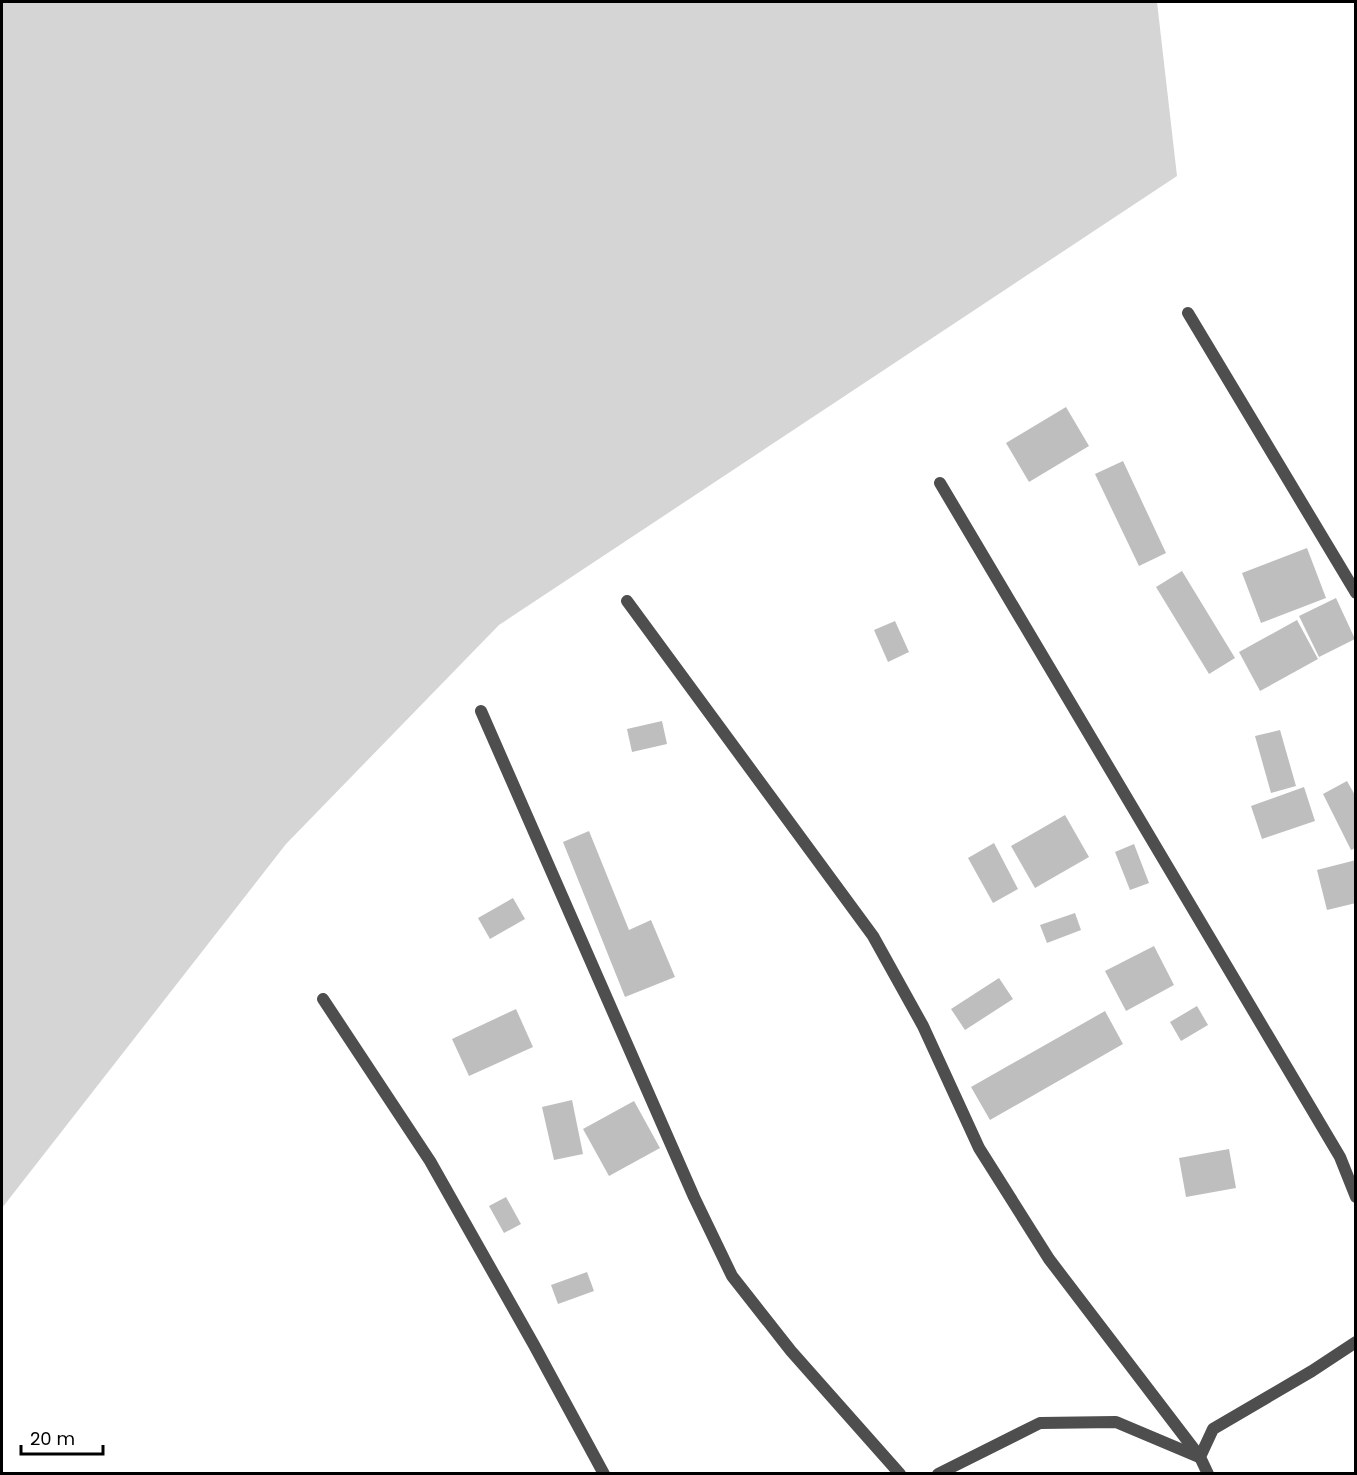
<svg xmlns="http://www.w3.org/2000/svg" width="1357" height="1475" font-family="Poppins,sans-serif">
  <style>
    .green { fill: #d5d5d5 }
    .building { fill: #bebebe }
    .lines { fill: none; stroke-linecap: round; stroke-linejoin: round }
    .minor { stroke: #4e4e4e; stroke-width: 12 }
    .tertiary { stroke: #4e4e4e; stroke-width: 12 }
  </style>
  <rect width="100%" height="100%" fill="#fff"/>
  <polygon class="green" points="2,2 1157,2 1177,176 499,625 286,844 2,1208"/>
  <g class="building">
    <polygon points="1066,407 1089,446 1029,482 1006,443"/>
    <polygon points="1123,461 1166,553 1139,566 1095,474"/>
    <polygon points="1307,548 1326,598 1261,623 1242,573"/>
    <polygon points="1182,571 1235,658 1209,674 1156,587"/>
    <polygon points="1336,598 1355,639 1319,657 1299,616"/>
    <polygon points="1297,620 1318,659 1260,691 1239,652"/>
    <polygon points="895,621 909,652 888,662 874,630"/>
    <polygon points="662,721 667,744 632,752 627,729"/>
    <polygon points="1280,730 1296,786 1271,793 1255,736"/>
    <polygon points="1347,781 1356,797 1356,848 1351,850 1323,794"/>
    <polygon points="1304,787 1315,821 1262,839 1251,806"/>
    <polygon points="1065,815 1089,857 1035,888 1011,846"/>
    <polygon points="589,831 629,930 651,920 675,977 625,997 563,842"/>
    <polygon points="994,843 1018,889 993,903 968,858"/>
    <polygon points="1134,844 1149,883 1130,890 1115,852"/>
    <polygon points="1356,860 1356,903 1327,910 1317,870"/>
    <polygon points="513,898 525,919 490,939 478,918"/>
    <polygon points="1075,913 1081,930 1047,943 1040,925"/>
    <polygon points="1154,946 1174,985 1126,1011 1105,971"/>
    <polygon points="999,978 1013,999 965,1030 951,1009"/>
    <polygon points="1197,1006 1208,1025 1181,1041 1170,1022"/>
    <polygon points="516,1009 533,1047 469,1076 452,1039"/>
    <polygon points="1105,1011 1123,1044 990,1120 971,1087"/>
    <polygon points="572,1100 583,1154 554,1160 542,1107"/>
    <polygon points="634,1101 660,1148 609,1176 583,1129"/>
    <polygon points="1229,1149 1236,1188 1186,1197 1179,1158"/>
    <polygon points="506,1197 521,1224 504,1233 489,1206"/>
    <polygon points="587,1272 594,1291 558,1304 551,1285"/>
  </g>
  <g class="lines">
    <g class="minor">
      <polyline points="1188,313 1356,593"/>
      <polyline points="940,483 1340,1157 1356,1197"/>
      <polyline points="627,601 873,936 923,1026 979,1148 1049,1259 1200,1457"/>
      <polyline points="481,711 694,1197 732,1276 791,1351 900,1474"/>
      <polyline points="323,999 430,1161 534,1345 604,1474"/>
      <polyline points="938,1474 1040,1423 1116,1422 1199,1457"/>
    </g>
    <polyline class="tertiary" points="1208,1474 1200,1457 1213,1429 1312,1371 1356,1342"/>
  </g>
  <rect width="1357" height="1475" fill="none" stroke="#000000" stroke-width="6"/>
  <path d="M21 1445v9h82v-9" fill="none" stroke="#000000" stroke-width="3"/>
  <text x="30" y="1445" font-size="18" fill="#000000" stroke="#ffffff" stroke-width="4.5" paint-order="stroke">20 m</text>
</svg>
